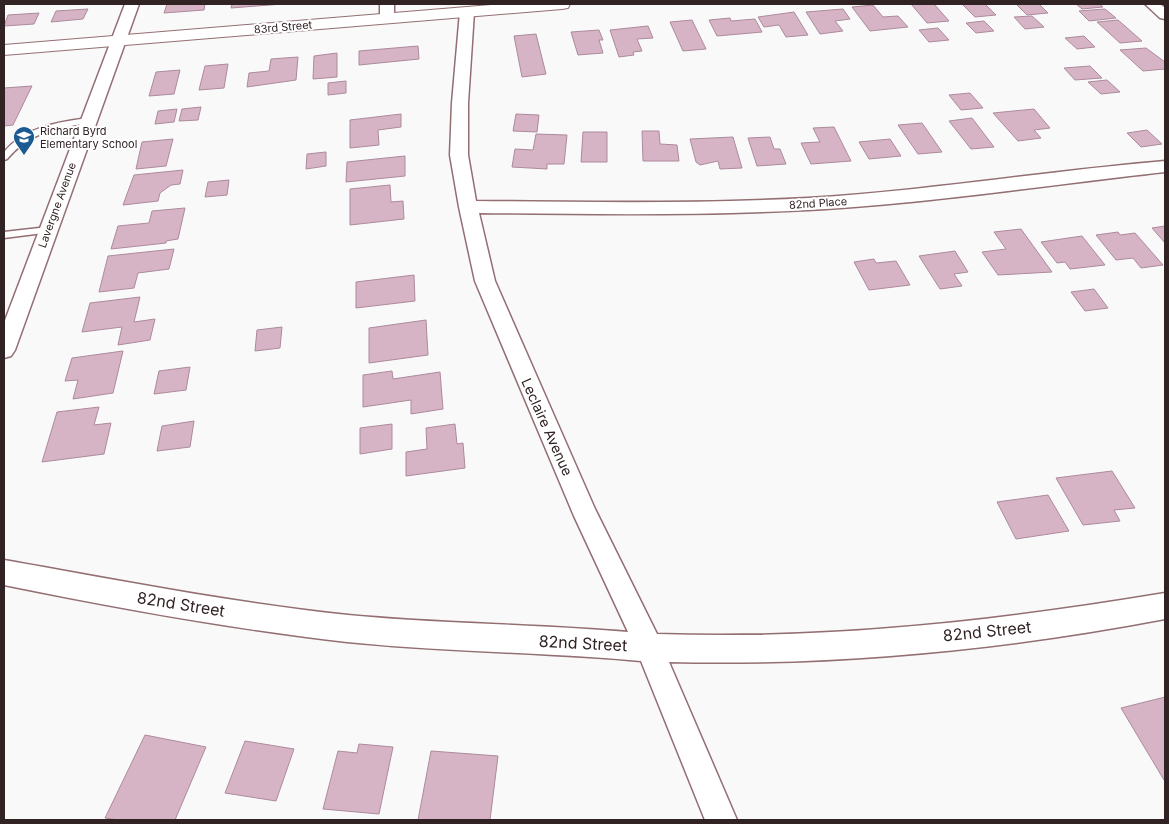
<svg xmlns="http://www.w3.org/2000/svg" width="1169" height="824" font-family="Inter,sans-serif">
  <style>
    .building { fill: #d7b3c6; stroke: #ac8a9c }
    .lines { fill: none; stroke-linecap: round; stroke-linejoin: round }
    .lane-casing { stroke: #936e72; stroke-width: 3 }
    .street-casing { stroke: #936e72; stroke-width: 3 }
    .secondary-casing { stroke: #936e72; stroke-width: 2 }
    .lane { fill: #fff; fill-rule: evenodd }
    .street { fill: #fff; fill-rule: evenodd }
    .secondary { fill: #fff; fill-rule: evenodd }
    .labels { text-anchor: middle; stroke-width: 4; stroke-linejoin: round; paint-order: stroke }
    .far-street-label { font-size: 11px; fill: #312224; stroke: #fff }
    .far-poi-label { font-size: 11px; fill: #312224; stroke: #fff; text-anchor: start }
    .street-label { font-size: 14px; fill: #312224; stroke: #fff }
    .near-street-label { font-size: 16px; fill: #312224; stroke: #fff }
  </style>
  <rect width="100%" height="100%" fill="#f9f9f9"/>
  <g class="building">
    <polygon points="167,4 205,4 204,10 164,13"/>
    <polygon points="232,4 283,4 231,8"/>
    <polygon points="911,4 934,4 949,21 927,23"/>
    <polygon points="962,4 985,4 996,15 975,17"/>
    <polygon points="1016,4 1039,4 1048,13 1027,15"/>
    <polygon points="1076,4 1099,4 1103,7 1082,9"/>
    <polygon points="873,5 883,17 898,16 908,27 870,31 852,7"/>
    <polygon points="88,9 83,19 51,22 56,11"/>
    <polygon points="843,9 850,19 835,21 843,31 820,34 806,12"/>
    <polygon points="1105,9 1116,18 1089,21 1079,11"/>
    <polygon points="794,12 808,35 786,37 779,25 764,27 758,17"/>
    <polygon points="39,13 34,24 4,26 8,15"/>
    <polygon points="1032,16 1044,27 1025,29 1014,17"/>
    <polygon points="730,18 731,21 755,19 762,32 717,36 709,20"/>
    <polygon points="692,20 706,49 683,51 670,22"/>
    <polygon points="1118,20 1142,41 1120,43 1097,22"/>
    <polygon points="984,21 994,31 976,33 966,23"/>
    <polygon points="648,26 653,38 637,39 642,51 633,52 634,55 619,57 610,30"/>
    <polygon points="938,28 949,40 929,42 919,30"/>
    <polygon points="599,30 603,40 599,40 603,53 578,55 571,32"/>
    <polygon points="536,34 546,74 522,77 514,36"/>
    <polygon points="1084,36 1095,47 1077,49 1065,38"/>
    <polygon points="418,46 419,59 359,65 359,51"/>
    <polygon points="1146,48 1165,62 1165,69 1143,71 1120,50"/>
    <polygon points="337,53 337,77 313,79 314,56"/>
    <polygon points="298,57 296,80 247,87 249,73 269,71 271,59"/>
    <polygon points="228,64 224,88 199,90 205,66"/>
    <polygon points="1090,66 1102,78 1075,80 1064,68"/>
    <polygon points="180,70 174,94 149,96 156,72"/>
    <polygon points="1107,80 1120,92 1101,94 1088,82"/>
    <polygon points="346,81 346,93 328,95 328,83"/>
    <polygon points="32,86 13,125 4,126 4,88"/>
    <polygon points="970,93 983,108 961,110 949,95"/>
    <polygon points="201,107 198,120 179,121 182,109"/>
    <polygon points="177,109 174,122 155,124 158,111"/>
    <polygon points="1034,109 1050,128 1034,130 1041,138 1018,141 993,113"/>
    <polygon points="401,114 401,127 378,130 379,145 350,148 350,120"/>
    <polygon points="516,114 539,115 537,132 513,131"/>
    <polygon points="972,118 994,147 971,149 949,121"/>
    <polygon points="922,123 942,152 918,154 898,125"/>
    <polygon points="834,127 851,161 811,164 801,143 820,142 813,128"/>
    <polygon points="1147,130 1162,144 1141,147 1127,133"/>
    <polygon points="642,131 659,131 660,144 677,145 679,161 643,161"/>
    <polygon points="583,132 607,132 607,162 581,162"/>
    <polygon points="536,134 567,135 564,164 547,164 547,169 512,167 515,149 533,150"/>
    <polygon points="733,137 742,168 720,169 718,161 700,165 696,162 690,139"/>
    <polygon points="770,137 774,149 780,149 786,164 757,166 748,138"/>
    <polygon points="173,139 166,166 136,169 142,142"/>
    <polygon points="890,139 901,156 869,159 859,142"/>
    <polygon points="326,152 326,166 306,169 307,154"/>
    <polygon points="405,156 405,176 346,182 347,162"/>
    <polygon points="183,170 180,184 171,185 160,193 158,201 123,205 134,175"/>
    <polygon points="229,180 227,195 205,197 208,182"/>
    <polygon points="390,185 391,202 403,201 404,219 350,225 350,189"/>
    <polygon points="185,208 178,239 166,241 166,243 111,249 118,226 149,223 152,211"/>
    <polygon points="1165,226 1165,243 1152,228"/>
    <polygon points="1021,229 1052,272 998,275 982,252 1006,249 994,232"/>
    <polygon points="1118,232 1120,235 1135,233 1163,265 1141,268 1133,258 1116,260 1096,235"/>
    <polygon points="1082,236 1105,265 1070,269 1065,262 1057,263 1041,242"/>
    <polygon points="174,249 169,269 138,273 134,288 99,292 108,256"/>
    <polygon points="955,251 968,272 954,274 962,286 940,289 919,256"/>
    <polygon points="874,259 876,263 896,261 910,285 869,290 854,262"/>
    <polygon points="414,275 415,301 356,308 356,282"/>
    <polygon points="1094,289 1108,308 1085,311 1071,292"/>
    <polygon points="140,297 134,322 155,319 150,340 118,345 122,327 82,332 90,303"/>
    <polygon points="426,320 428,355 369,363 369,328"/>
    <polygon points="282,327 280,348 255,351 257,330"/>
    <polygon points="123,351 113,393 73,399 78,380 65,381 72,358"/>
    <polygon points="190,367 186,390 154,394 159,371"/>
    <polygon points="392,371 393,379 440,372 443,409 411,414 411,400 363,407 363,375"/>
    <polygon points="99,407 94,425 111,423 104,454 42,462 57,412"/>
    <polygon points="194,421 190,447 157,451 162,426"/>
    <polygon points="392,424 392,449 360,454 360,428"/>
    <polygon points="455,424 457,444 463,443 465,468 406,476 406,452 427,449 426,428"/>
    <polygon points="1112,471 1135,508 1114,510 1120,521 1083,525 1056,478"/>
    <polygon points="1048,495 1069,531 1016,539 997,502"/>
    <polygon points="1165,697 1165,780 1164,780 1121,708"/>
    <polygon points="145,735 206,747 175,820 118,820 105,818"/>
    <polygon points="245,741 294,749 276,801 225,793"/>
    <polygon points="359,744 393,747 379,814 323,809 338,751 357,753"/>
    <polygon points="431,751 498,756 490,820 418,820"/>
  </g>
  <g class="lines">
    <g class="lane-casing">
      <g id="lane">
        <path d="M89,118L93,120L92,122C57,129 32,130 7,159L4,160V152C25,127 58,122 89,118Z"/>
        <polygon points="48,227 53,230 51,232 4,238 4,232"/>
      </g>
    </g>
    <g class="street-casing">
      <g id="street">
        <polygon points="125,4 139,4 15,350 11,356 4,358 4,323"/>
        <polygon points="380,4 394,4 394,18 392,21 382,21 380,18"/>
        <polygon points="1145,4 1160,4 1165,8 1165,19 1160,18"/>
        <path d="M467,8L474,12L468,103V155L476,201C587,202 698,204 808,198C928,191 1046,171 1165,161V172C1046,185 927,204 808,210C698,216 588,214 479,213L495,281L595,509L657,634C828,640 997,621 1165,593V619C1002,650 835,666 669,662L737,820H705L641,661C543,652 445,652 347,642C232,629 117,608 4,585V560C118,580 233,603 348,615C441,624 535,624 628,632L574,516L475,281L459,207L450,155L452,103L460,12Z"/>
      </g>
    </g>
    <g class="secondary-casing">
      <polygon id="secondary" points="503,4 570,4 568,8 562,9 4,55 4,45"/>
    </g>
    <use href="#lane" class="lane"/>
    <use href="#street" class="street"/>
    <use href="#secondary" class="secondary"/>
  </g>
  <defs>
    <g id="school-pin" transform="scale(1.125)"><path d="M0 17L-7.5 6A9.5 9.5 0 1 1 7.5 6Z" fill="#1b5b91" stroke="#fff"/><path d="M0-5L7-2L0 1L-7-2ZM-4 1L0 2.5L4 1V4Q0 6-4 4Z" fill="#fff"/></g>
  </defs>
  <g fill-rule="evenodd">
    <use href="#school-pin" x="24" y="137"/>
  </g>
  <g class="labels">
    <g class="far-street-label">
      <text transform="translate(283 27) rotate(-5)" y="4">83rd Street</text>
      <text transform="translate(818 203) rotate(-4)" y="4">82nd Place</text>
      <text transform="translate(57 205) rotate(-70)" y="4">Lavergne Avenue</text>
    </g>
    <g class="far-poi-label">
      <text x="40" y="135">Richard Byrd<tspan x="40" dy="13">Elementary School</tspan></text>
    </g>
    <g class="street-label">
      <text transform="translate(547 427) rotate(66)" y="5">Leclaire Avenue</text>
    </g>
    <g class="near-street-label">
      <text transform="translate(181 604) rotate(9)" y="6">82nd Street</text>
      <text transform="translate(987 631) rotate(-6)" y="6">82nd Street</text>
      <text transform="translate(583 643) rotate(3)" y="6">82nd Street</text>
    </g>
  </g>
  <rect width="1169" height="824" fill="none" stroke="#312224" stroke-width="10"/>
</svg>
